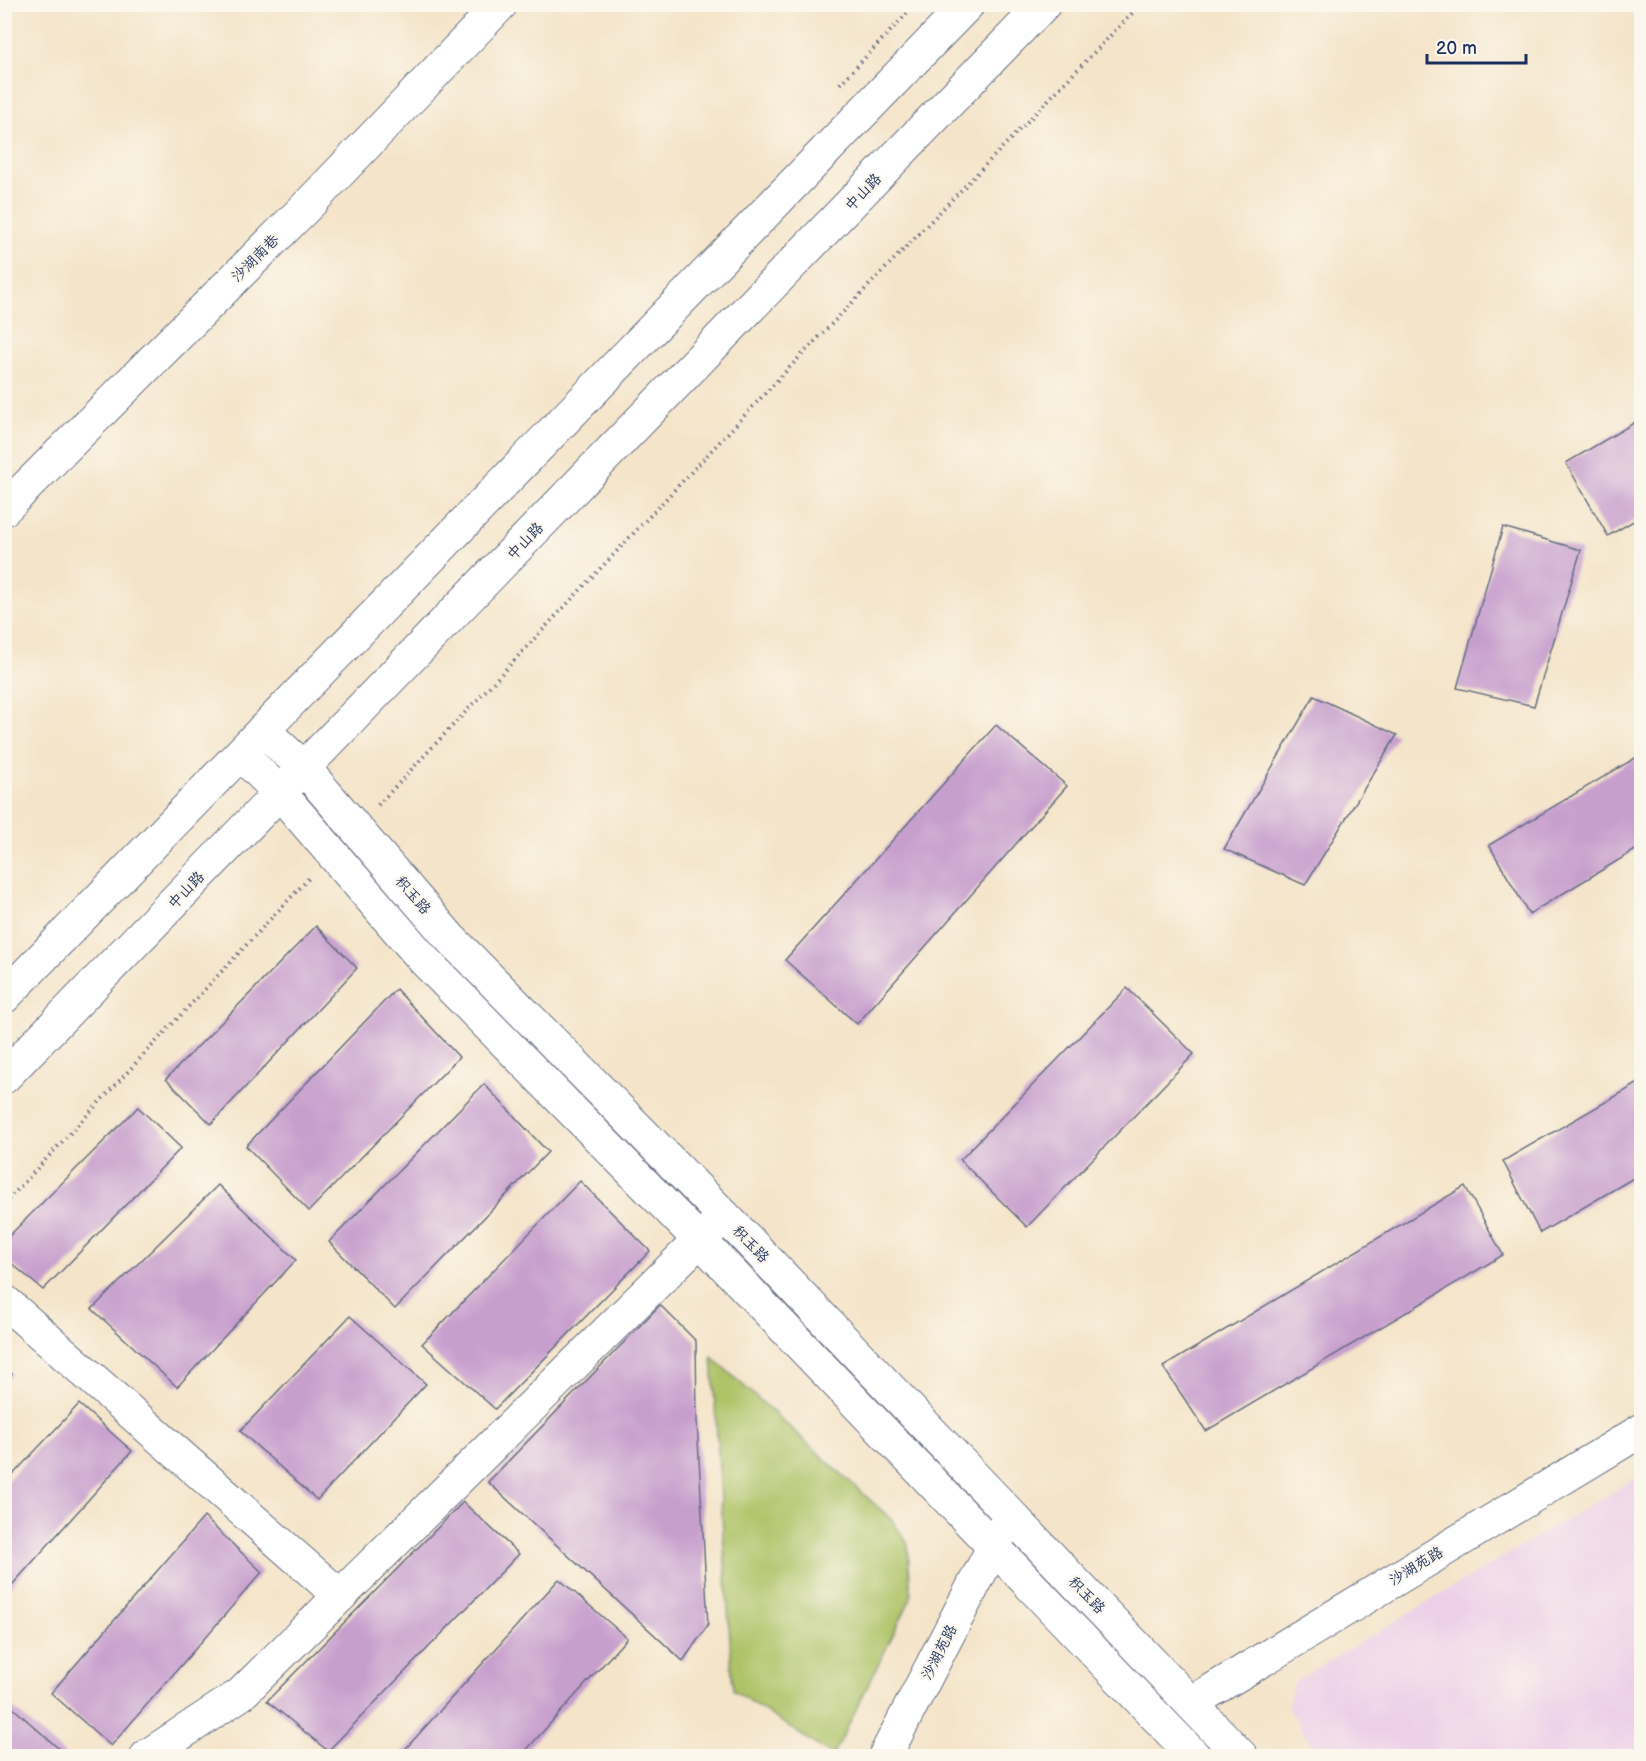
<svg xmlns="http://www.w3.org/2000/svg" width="1646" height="1761" font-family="'Balsamiq Sans','LXGW WenKai TC',sans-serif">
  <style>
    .built { fill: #edd0e8 }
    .green { fill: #aec266; stroke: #647862; stroke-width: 1.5 }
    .building { fill: #c79fcd }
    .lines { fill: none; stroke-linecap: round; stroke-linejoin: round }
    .minor-casing { stroke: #676e83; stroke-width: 35 }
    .major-casing { stroke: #676e83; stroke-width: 35 }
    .path { stroke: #676e83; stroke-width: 4; stroke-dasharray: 1.5 4.5; stroke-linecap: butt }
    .minor { stroke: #fff; stroke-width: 33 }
    .major { stroke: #fff; stroke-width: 33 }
    .labels { text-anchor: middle; stroke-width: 4.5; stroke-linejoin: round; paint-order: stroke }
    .street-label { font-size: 15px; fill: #1b2f5e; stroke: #fbf7ec }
  </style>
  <rect width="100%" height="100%" fill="#fbf7ec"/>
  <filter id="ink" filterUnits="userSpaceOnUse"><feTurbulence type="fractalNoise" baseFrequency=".0167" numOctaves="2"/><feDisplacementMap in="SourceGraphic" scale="12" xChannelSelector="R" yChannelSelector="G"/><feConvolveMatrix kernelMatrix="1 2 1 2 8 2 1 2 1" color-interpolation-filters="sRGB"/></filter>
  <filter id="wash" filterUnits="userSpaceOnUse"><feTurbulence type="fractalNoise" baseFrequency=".008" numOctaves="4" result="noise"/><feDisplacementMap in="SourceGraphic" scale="24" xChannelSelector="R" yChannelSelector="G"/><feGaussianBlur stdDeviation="1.35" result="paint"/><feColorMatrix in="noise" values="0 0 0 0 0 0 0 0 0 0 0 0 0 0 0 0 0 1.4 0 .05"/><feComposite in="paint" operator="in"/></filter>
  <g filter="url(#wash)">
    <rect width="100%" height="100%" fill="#f4e4c9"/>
    <polygon class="built" points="1641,1475 1641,1756 1318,1756 1288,1706 1294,1682"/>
    <polygon class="green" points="712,1357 891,1519 908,1544 911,1598 833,1756 733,1690"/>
    <g id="blocks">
      <g class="building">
        <polygon points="1642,418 1642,516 1608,536 1566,463"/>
        <polygon points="1503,527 1581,550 1534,706 1457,688"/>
        <polygon points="1314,696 1397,735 1305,885 1224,849"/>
        <polygon points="996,725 1067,786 857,1024 785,960"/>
        <polygon points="1642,754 1642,846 1529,914 1489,845"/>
        <polygon points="316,926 357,968 211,1124 166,1079"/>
        <polygon points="1127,988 1194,1054 1027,1227 960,1160"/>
        <polygon points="396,989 459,1057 309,1211 246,1146"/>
        <polygon points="1642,1081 1642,1173 1540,1233 1503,1161"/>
        <polygon points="484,1084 548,1152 395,1309 329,1242"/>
        <polygon points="138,1107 181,1148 43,1290 4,1257 4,1241"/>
        <polygon points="580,1181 650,1251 495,1409 422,1344"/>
        <polygon points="218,1185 296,1260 177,1387 92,1309"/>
        <polygon points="1465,1186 1503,1255 1206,1431 1163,1367"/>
        <polygon points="660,1305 696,1341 697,1421 708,1625 683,1661 488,1482"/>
        <polygon points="350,1316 426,1384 317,1500 240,1431"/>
        <polygon points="4,1367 12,1374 4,1383"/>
        <polygon points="79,1404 132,1451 4,1594 4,1484"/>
        <polygon points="463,1502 519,1554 328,1751 267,1701"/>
        <polygon points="204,1517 262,1572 111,1746 51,1693"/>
        <polygon points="559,1579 627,1638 521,1756 399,1756"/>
        <polygon points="12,1707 67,1756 4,1756 4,1711"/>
      </g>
    </g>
  </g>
  <g filter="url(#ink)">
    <use href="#blocks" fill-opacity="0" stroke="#676e83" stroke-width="1.5"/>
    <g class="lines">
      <g class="minor-casing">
        <g id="minor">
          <polyline points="4,509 309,204 501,4"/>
          <polyline points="4,1301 340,1596"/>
          <polyline points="1191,1703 1642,1430"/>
          <polyline points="147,1756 241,1694 724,1216"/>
          <polyline points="885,1756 1010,1515"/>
        </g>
      </g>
      <g class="major-casing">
        <g id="major">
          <polyline points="263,730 304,768 449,937 746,1238 1241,1756"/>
          <polyline points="241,754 280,793 424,960 721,1262 1194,1756"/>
          <polyline points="4,997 968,4"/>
          <polyline points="4,1077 1044,4"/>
        </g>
      </g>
      <g class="path">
        <polyline points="840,84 916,4"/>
        <polyline points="378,805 790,367 1141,4"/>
        <polyline points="4,1204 309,878"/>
      </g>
      <use href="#minor" class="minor"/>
      <use href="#major" class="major"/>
    </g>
  </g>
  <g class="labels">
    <g class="street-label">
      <text transform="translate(863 192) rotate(-46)" y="5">中山路</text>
      <text transform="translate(255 258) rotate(-45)" y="5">沙湖南巷</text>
      <text transform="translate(525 541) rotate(-46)" y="5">中山路</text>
      <text transform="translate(186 890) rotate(-46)" y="5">中山路</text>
      <text transform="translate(413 895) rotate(49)" y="5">积玉路</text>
      <text transform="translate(751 1244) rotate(46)" y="5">积玉路</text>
      <text transform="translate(1416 1566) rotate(-31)" y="5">沙湖苑路</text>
      <text transform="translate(1087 1595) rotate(46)" y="5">积玉路</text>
      <text transform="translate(939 1652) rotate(-63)" y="5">沙湖苑路</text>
    </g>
  </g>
  <rect width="1646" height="1761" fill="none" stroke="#fbf7ec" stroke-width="24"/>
  <path d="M1427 54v9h99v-9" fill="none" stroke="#1b2f5e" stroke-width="3"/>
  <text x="1436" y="54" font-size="18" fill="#1b2f5e" stroke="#fbf7ec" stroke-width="4.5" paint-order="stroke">20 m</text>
</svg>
